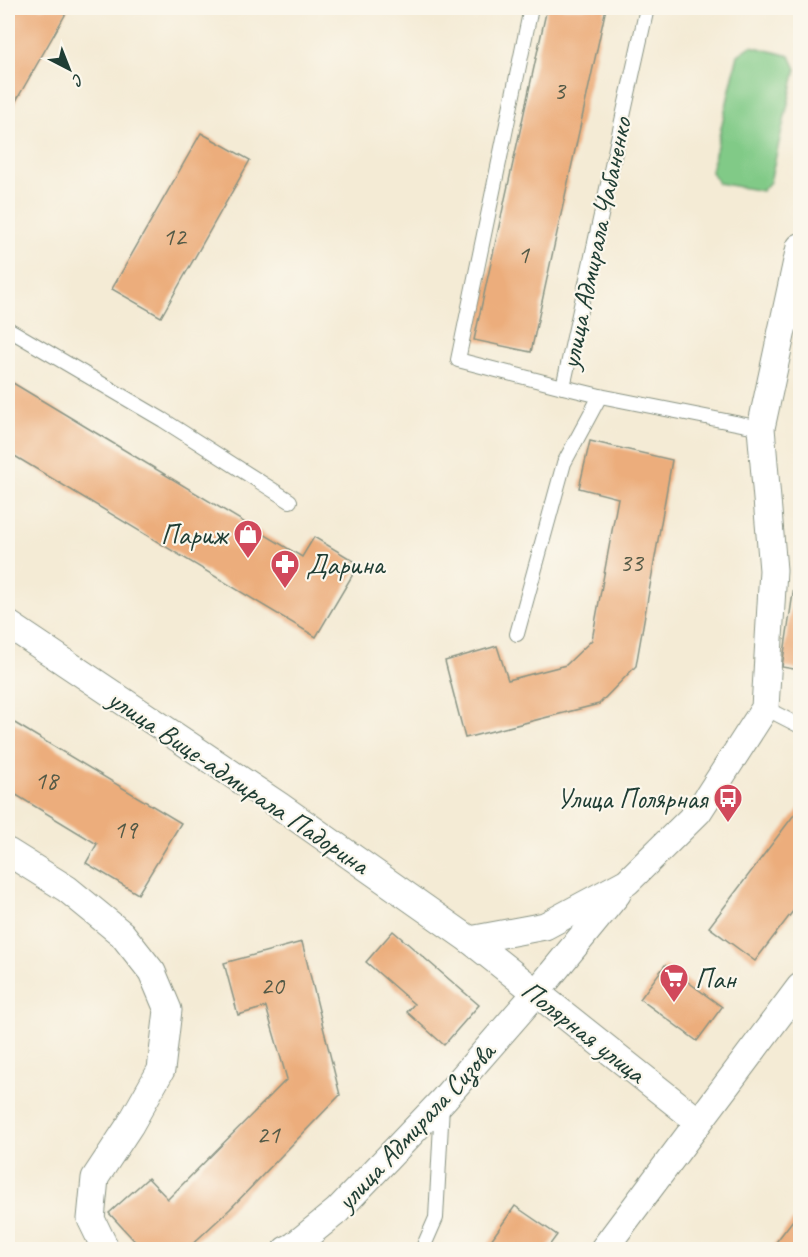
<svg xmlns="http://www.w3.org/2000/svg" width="808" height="1257" font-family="Caveat,sans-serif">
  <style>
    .green { fill: #81ca87; stroke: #50845e; stroke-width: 1.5 }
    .building { fill: #ecad7b }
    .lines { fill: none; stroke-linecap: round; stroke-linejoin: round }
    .service-casing { stroke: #8a9484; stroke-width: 16 }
    .minor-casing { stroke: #8a9484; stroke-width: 29 }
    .service { stroke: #fff; stroke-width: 14 }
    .minor { stroke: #fff; stroke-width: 27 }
    .labels { text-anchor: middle; stroke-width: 4.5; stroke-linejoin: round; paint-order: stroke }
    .number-label { font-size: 26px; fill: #525946 }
    .street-label { font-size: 28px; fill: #1f3d34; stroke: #fbf7ec }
    .poi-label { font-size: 28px; fill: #1f3d34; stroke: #fbf7ec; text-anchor: end }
  </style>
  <rect width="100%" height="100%" fill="#fbf7ec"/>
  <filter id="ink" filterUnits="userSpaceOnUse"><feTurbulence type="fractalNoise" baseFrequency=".0167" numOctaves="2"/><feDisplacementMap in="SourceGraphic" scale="12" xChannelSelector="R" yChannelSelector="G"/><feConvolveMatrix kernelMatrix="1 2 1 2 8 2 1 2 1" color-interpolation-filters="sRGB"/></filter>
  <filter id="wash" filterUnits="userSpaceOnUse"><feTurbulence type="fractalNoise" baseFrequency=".008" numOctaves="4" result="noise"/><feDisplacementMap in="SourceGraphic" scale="24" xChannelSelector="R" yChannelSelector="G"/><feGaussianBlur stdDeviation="1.35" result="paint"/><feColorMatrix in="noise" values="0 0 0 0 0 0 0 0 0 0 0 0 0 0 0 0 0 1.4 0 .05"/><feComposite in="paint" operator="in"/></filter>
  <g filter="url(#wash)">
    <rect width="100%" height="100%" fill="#f4ebd5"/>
    <polygon class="green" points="751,46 790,56 796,69 770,182 762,191 718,183 711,171 738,55"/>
    <g id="blocks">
      <g class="building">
        <polygon points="8,8 69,8 8,115"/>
        <polygon points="547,8 606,8 531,352 474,340"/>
        <polygon points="201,133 250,160 161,317 112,289"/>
        <polygon points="8,380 302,557 314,537 359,564 316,637 8,452"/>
        <polygon points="590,441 672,460 636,666 599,704 465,738 445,661 497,646 508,680 566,665 592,640 618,498 579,488"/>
        <polygon points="799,553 800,553 800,670 782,667"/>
        <polygon points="8,719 181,823 138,894 86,863 97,844 8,790"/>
        <polygon points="800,807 800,902 755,961 709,927"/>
        <polygon points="393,931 479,1005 444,1045 407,1012 414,1004 366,962"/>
        <polygon points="302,942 340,1095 230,1209 186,1250 143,1250 109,1213 148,1178 168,1199 287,1079 266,1007 238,1015 224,963"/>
        <polygon points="665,965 722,1007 697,1041 640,999"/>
        <polygon points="515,1206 557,1235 546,1250 484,1250"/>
        <polygon points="800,1211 800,1250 770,1250"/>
      </g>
    </g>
  </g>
  <g filter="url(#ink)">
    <use href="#blocks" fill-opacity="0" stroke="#8a9484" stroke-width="1.5"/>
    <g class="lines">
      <g class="service-casing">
        <g id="service">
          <polyline points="531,8 458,360 563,387"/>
          <polyline points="647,8 563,387 600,396 761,428"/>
          <polyline points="8,329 163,420 290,501"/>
          <polyline points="517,634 564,463 600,396"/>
          <polyline points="765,708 800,726"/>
          <polyline points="422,1250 436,1218 442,1105"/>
        </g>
      </g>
      <g class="minor-casing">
        <g id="minor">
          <polyline points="8,624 281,807 470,940 698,1121"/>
          <polyline points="8,852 67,889 122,934 152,972 168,1010 161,1070 130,1125 95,1178 91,1219 106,1250"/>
          <polyline points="470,940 545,926 627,882 698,812 765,708 773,570 761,428 800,247"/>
          <polyline points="286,1250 294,1246 337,1211 443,1100 536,993 617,894"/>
          <polyline points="603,1250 800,987"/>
        </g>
      </g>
      <use href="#service" class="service"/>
      <use href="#minor" class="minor"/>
    </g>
  </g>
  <defs>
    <g id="shop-pin" transform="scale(1.5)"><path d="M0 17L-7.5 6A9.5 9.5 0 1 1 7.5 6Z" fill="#d1495b" stroke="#fbf7ec"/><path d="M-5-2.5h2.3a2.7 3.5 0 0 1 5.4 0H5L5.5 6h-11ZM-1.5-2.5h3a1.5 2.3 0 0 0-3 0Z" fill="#fff"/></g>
    <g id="pharmacy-pin" transform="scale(1.5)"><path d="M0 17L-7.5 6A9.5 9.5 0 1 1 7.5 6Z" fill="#d1495b" stroke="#fbf7ec"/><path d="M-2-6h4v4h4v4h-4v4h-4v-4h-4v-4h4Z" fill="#fff"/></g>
    <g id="bus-pin" transform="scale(1.5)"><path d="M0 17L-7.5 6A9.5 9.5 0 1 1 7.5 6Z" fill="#d1495b" stroke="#fbf7ec"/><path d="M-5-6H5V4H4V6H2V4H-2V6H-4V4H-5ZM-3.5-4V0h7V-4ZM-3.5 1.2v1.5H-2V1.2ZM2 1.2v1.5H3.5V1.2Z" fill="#fff"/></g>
    <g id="supermarket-pin" transform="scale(1.5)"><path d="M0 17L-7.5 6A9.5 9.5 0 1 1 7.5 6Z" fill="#d1495b" stroke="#fbf7ec"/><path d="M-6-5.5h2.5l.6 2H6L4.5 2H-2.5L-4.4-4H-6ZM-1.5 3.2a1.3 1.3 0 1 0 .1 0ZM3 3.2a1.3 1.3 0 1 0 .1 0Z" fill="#fff"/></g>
  </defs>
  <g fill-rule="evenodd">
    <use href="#shop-pin" x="248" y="534"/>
    <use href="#pharmacy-pin" x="285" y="564"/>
    <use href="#bus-pin" x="728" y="798"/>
    <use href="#supermarket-pin" x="674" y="978"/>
  </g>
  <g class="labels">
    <g class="number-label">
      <text x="559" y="99">3</text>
      <text x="174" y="245">12</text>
      <text x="523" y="263">1</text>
      <text x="631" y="571">33</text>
      <text x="46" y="789">18</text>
      <text x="125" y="838">19</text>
      <text x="272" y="994">20</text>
      <text x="268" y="1143">21</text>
    </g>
    <g class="street-label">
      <text transform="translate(595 243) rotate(-78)" y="10">улица Адмирала Чабаненко</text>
      <text transform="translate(239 781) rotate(34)" y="10">улица Вице-адмирала Падорина</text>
      <text transform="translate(584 1031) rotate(38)" y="10">Полярная улица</text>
      <text transform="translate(415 1126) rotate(-47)" y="10">улица Адмирала Сизова</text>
    </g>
    <g class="poi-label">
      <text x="227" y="544">Париж</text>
      <text x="306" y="574" text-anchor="start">Дарина</text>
      <text x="707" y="808">Улица Полярная</text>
      <text x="695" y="988" text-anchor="start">Пан</text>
    </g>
  </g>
  <rect width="808" height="1257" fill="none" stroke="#fbf7ec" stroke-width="30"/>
  <g transform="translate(69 69) rotate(138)" stroke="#fbf7ec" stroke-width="4.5" paint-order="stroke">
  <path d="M0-4.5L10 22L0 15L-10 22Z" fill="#1f3d34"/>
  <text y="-9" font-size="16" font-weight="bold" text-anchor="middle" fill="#1f3d34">С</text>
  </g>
</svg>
